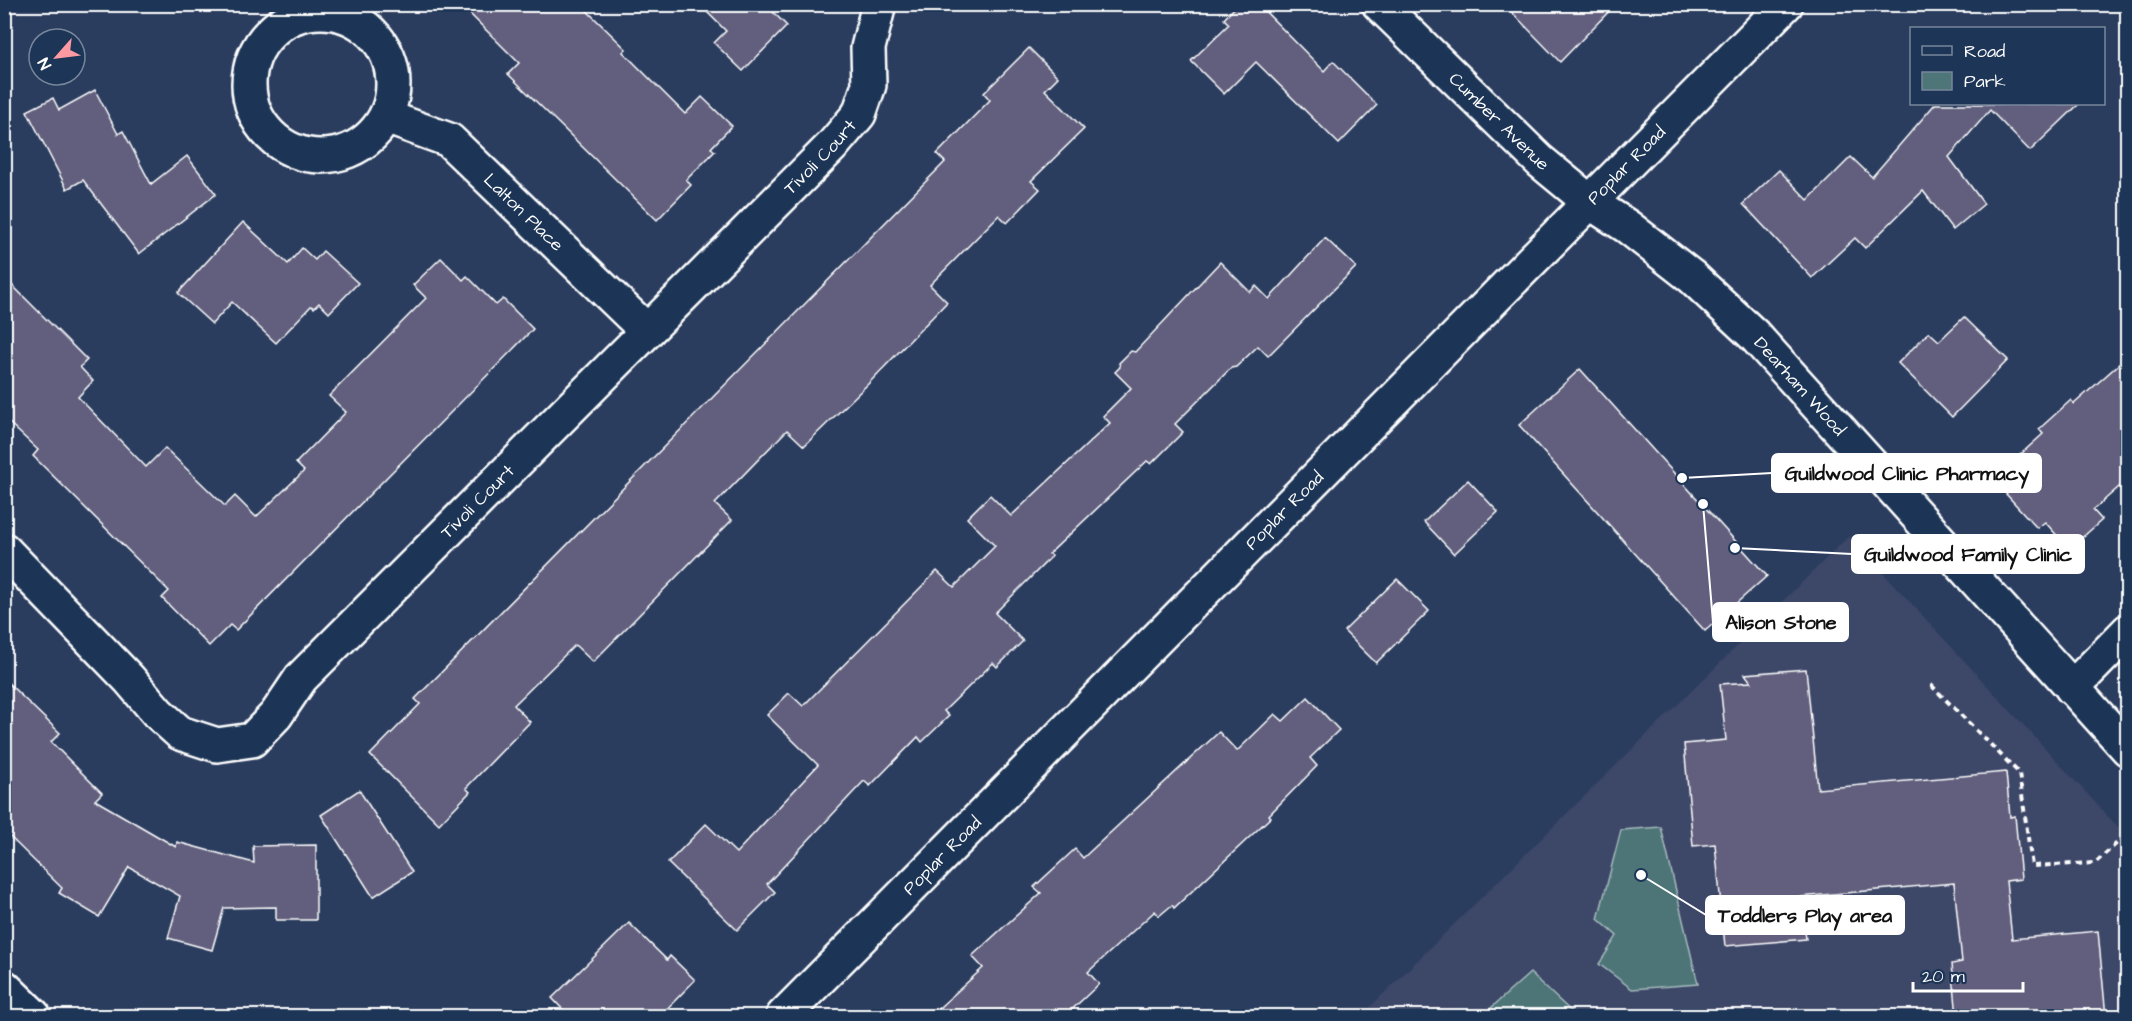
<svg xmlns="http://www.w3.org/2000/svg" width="2132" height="1021" font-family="'Architects Daughter',sans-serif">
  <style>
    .built { fill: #3c4768 }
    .green { fill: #4e7578; stroke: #a6babc; stroke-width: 1.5 }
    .building { fill: #625f7e; stroke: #fff; stroke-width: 1.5 }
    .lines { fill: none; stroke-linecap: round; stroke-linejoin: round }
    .minor-casing { stroke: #fff; stroke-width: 38 }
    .path { stroke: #fff; stroke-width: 4; stroke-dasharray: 6 4.5; stroke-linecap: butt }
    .minor { stroke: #1d3557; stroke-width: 33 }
    .labels { text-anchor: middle; stroke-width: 6; stroke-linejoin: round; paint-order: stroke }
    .street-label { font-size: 18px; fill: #fff; stroke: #1d3557 }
    .leader { fill: none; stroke: #fff; stroke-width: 2 }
    .callout-dot { fill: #fff; stroke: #1d3557; stroke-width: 2 }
    .callout { fill: #fff; stroke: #fff; stroke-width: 2 }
    .callout-label { font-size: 20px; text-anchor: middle; font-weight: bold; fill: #111 }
  </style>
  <rect width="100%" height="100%" fill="#2b3d5f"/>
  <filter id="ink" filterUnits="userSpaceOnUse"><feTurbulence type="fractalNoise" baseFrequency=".0167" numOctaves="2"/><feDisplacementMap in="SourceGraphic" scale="12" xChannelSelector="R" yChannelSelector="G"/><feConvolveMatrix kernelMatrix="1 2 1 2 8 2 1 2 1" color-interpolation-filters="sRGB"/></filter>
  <g filter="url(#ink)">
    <polygon class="built" points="1849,536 2127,837 2127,1016 1361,1016"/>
    <g class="green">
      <polygon points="1661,827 1698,984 1632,989 1599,964 1617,936 1598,919 1621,830"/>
      <polygon points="1530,973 1576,1016 1482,1016"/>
    </g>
    <g class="building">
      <polygon points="460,4 580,4 626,49 623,52 685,114 702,97 732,126 711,148 715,151 686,180 691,185 657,220 508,74 519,63"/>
      <polygon points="699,4 765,4 787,26 743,71 714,43 726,31"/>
      <polygon points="1238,4 1258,4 1324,71 1333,61 1377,105 1339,144 1256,62 1224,94 1191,61 1229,24 1224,19"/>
      <polygon points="1504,4 1616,4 1560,62"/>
      <polygon points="1029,48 1058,77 1045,90 1084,129 1031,181 1040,189 1007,223 999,215 930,285 947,302 868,384 804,446 787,430 715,504 732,520 593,662 575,645 514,705 530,722 466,788 470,792 439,824 370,755 420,704 415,699 945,162 937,154 990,100 984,93"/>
      <polygon points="95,90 118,134 123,131 151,184 187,156 216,194 139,254 83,180 67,189 27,111 53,98 59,110"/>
      <polygon points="1935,104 2079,104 2030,151 1990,110 1949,157 1984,204 1953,230 1923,191 1865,248 1855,238 1812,278 1743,204 1779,170 1808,200 1851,157 1872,177"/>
      <polygon points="243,222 288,264 302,248 315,260 323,251 358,283 329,313 319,303 314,308 311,306 276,343 232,302 212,324 178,293"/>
      <polygon points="1325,238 1356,267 1268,356 1258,346 1236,367 1231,368 1175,424 1183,432 1151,464 1147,461 1049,554 1052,556 995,613 1023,641 997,667 993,663 944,711 949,716 922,742 918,737 870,786 864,781 767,884 775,892 737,930 668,863 706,824 736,853 818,765 767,715 789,693 803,706 937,571 954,587 995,546 967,518 990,495 1011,516 1110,423 1103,416 1131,388 1115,372 1120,367 1119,363 1131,351 1135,352 1220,262 1250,292 1256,286 1269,299"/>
      <polygon points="441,258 463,280 467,276 496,305 503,299 533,329 236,630 230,625 209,646 162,598 169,591 33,456 38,450 4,418 4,277 87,360 80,367 93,381 78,397 146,467 165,448 225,506 235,496 256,517 304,471 296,463 346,412 329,396 426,298 413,285"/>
      <polygon points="1964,317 2008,360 1952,417 1898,363 1929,332 1939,341"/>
      <polygon points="2127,357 2127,480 2093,510 2102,520 2069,549 2045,522 2037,528 2006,494 2013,487 2000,473 2043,434 2039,429 2071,400 2074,404"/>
      <polygon points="1580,369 1767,576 1705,631 1519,425"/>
      <polygon points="1468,480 1498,512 1454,554 1424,522"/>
      <polygon points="1397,579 1429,611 1376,663 1344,631"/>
      <polygon points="1806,669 1818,789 2006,772 2010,817 2015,816 2021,879 2006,881 2012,939 2098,931 2106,1017 1957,1017 1952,964 1962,962 1954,883 1801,897 1806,939 1725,946 1715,844 1693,846 1684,744 1726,740 1720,684 1751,682 1745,674"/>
      <polygon points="4,679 60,733 51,742 102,793 95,800 176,847 177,842 254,863 253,846 316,845 316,920 276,920 276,907 224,908 212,950 168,938 180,896 129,867 99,917 59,893 62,888 4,831"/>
      <polygon points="1308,697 1339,730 1310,758 1317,766 1269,815 1271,817 1174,908 1172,905 1159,916 1155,911 1088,972 1099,984 1064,1017 929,1017 983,968 972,956 1041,893 1034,887 1075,849 1083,858 1219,732 1237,751 1275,714 1283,721"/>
      <polygon points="359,790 412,872 373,897 321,815"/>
      <polygon points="629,923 667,960 670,956 695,980 659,1017 570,1017 552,998"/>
    </g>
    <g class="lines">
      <g class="minor-casing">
        <g id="minor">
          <path id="s1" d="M1379,4L1540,161L1591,203L1628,227L1692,277L1754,335L2128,749"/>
          <circle cx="321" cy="84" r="72"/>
          <path id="s2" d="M386,117L449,140L646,330"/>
          <path id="s3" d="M4,550L129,679L158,713L180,733L217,745L252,740L276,715L301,678L832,146L859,114L869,85L868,48L879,4"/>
          <polyline points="2072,688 2128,631"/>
          <polyline points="4,987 34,1016"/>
          <path id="s4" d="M783,1016L1786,4"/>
        </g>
      </g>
      <polyline class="path" points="1931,685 2019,773 2032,866 2095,863 2128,833"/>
      <use href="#minor" class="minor"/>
    </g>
  </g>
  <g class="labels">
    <g class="street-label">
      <text dy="6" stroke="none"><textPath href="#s1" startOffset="168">Cumber Avenue</textPath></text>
      <text dy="6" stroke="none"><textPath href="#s3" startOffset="1143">Tivoli Court</textPath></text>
      <text dy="6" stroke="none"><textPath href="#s4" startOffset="1198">Poplar Road</textPath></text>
      <text dy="6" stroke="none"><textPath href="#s2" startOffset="171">Lalton Place</textPath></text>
      <text dy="6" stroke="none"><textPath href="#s1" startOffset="570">Dearham Wood</textPath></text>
      <text dy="6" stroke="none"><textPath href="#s3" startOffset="657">Tivoli Court</textPath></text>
      <text dy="6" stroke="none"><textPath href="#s4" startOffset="712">Poplar Road</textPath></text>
      <text dy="6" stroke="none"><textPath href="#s4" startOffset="226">Poplar Road</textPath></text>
    </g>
  </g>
  <path class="leader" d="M1682 478L1772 473M1735 548L1852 554M1703 504L1713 622M1641 875L1706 915"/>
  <g class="callout-dot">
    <circle cx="1682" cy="478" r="6"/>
    <circle cx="1735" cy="548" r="6"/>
    <circle cx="1703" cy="504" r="6"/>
    <circle cx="1641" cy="875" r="6"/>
  </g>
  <g class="callout">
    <rect x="1772" y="454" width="269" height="38" rx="6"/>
    <rect x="1852" y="535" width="232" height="38" rx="6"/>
    <rect x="1713" y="603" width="135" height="38" rx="6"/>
    <rect x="1706" y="896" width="198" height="38" rx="6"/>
  </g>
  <g class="callout-label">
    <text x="1907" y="480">Guildwood Clinic Pharmacy</text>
    <text x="1968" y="561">Guildwood Family Clinic</text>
    <text x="1781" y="629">Alison Stone</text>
    <text x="1805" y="922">Toddlers Play area</text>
  </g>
  <rect width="2132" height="1021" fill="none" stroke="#1d3557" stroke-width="24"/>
  <rect x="12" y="12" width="2108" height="997" fill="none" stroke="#fff" stroke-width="2" filter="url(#ink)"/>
  <rect x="1910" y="27" width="195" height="78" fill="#1d3557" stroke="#77869a" stroke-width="1.5"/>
  <rect x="1922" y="46" width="30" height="9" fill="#1d3557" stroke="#77869a" stroke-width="1.5"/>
  <text x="1964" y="57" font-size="18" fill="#ffffff">Road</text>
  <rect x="1922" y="72" width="30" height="18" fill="#4e7578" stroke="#77869a" stroke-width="1.5"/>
  <text x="1964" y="87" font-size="18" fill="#ffffff">Park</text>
  <g transform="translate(57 57) rotate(242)"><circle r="28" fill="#1d3557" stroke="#77869a" stroke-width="1.5"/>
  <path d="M0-4.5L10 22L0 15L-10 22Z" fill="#ff9aa2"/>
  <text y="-9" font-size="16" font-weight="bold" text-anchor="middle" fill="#ffffff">N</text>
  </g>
  <path d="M1913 982v9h110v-9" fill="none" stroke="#ffffff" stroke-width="3"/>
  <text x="1922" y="982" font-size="18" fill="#ffffff" stroke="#1d3557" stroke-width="4.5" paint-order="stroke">20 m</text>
</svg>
